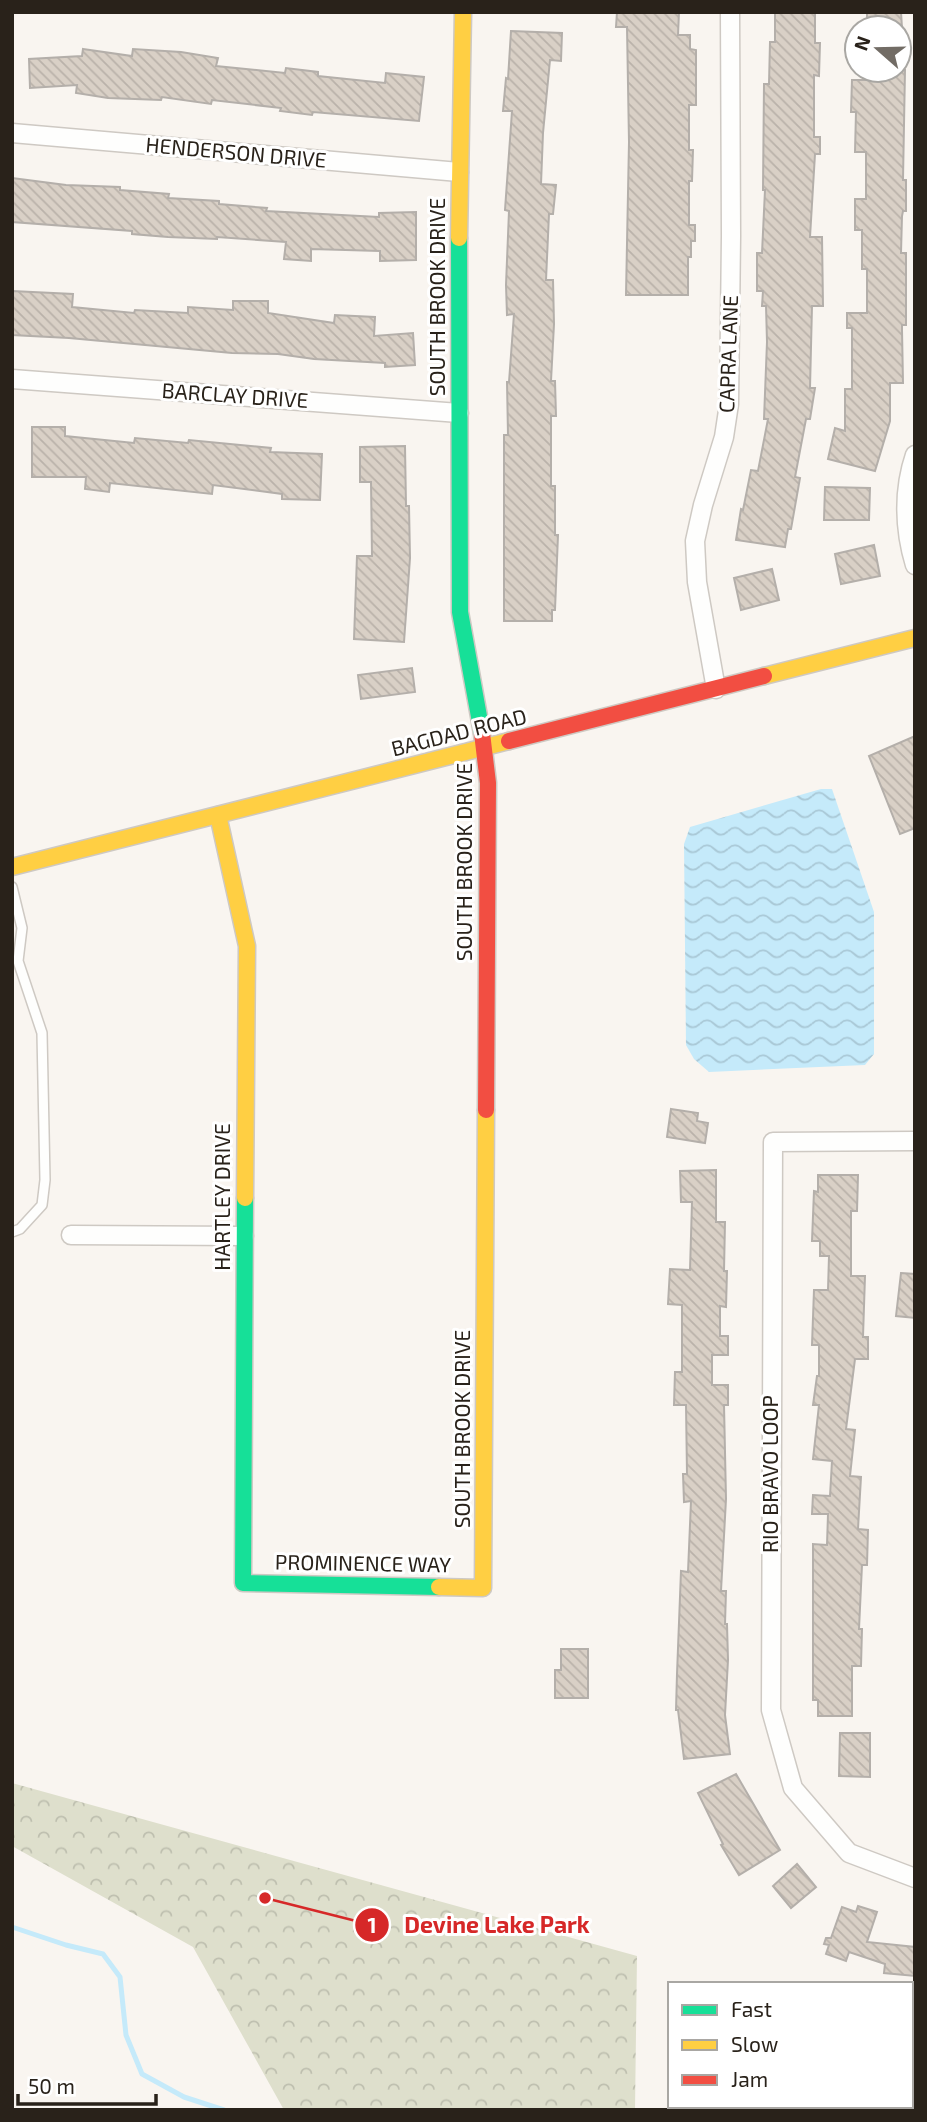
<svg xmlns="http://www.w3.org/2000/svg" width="927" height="2122" font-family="'Exo 2',sans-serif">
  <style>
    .forest { fill: url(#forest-crowns) }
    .water { fill: url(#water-waves) }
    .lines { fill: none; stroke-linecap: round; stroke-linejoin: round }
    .stream { stroke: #c5eafa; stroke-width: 5 }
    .building { fill: url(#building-back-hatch); stroke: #b4afaa; stroke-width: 2 }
    .lane-casing { stroke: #cec9c3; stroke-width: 12 }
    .street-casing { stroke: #cec9c3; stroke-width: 21 }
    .fast-casing { stroke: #cec9c3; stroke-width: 19 }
    .slow-casing { stroke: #cec9c3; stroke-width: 19 }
    .jam-casing { stroke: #cec9c3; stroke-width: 19 }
    .lane { stroke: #fefefd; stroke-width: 9 }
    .street { stroke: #fefefd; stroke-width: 18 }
    .fast { stroke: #16e098; stroke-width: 16 }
    .slow { stroke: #ffcf43; stroke-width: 16 }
    .jam { stroke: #f24e42; stroke-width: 16 }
    .labels { text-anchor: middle; stroke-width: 6; stroke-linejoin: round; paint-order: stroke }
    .street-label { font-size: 21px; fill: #29221a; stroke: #fff }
    .leader { fill: none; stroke: #d62828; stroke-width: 2.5 }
    .callout-dot { fill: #d62828; stroke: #fff; stroke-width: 2.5 }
    .mark-label { font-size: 21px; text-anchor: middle; font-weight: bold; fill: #fff }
    .callout-label { font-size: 23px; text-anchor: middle; font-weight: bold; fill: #d62828; stroke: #fff; stroke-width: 6; stroke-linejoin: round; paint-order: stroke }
  </style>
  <defs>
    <pattern id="forest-crowns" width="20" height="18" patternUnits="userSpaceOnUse" patternTransform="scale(1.75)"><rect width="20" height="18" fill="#dedfcc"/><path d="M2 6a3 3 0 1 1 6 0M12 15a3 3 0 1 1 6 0" fill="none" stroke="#bebfaf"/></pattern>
    <pattern id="water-waves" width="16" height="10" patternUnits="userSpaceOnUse" patternTransform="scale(1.75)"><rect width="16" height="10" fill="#c5eafa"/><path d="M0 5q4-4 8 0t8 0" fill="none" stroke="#a9c8d6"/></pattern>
    <pattern id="building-back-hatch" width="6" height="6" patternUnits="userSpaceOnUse" patternTransform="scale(1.75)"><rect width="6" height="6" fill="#d9d0c6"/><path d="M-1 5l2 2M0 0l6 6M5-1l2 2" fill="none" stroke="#bab2aa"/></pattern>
  </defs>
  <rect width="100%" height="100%" fill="#f9f5f0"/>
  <polygon class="forest" points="12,1783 637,1956 635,2110 284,2110 193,1947 12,1846"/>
  <polygon class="water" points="821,789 832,789 874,912 874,1054 865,1065 709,1072 694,1059 686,1045 684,844 690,827"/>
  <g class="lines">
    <polyline class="stream" points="12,1927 66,1945 103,1954 120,1977 126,2035 142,2074 184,2097 224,2110"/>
  </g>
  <g class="building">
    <polygon points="617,12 679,12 678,35 690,35 690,49 696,50 696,105 689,105 689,150 693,150 692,181 689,181 689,225 695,225 695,241 691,241 691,257 688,257 688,295 626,295 629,142 627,27 616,27"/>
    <polygon points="775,12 815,12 815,43 820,43 819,76 814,75 814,137 820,137 820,154 815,154 810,237 822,237 823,306 812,306 810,388 815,388 810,419 806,419 795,477 800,478 791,529 788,529 785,547 736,540 741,509 743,510 751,470 758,471 768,419 764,419 767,342 766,306 762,306 763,291 757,291 757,253 762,253 765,190 763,190 764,84 769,84 770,42 775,42"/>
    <polygon points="867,12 901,12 902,28 867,28"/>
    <polygon points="511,31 562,33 561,61 550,60 543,133 541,184 556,185 553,214 549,214 546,280 553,280 554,324 551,381 555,381 556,416 551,416 551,486 555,486 555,535 558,535 555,610 552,610 552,621 504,621 504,435 508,435 507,382 509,382 514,314 507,315 506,285 509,211 505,210 512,111 503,111 506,78 508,79"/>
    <polygon points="83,49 132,56 133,49 181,52 218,58 216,66 285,73 286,68 318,72 318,76 385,83 386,73 424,77 419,121 313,112 312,115 280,111 281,108 212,100 211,104 162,97 161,100 108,98 76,93 77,85 30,88 29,59 82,56"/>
    <polygon points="866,70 905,70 903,180 906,180 906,211 903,211 902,216 901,253 906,253 906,325 902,325 902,330 903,383 890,383 890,421 875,471 828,459 835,428 845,431 845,389 852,389 852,328 847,328 847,313 867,313 867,269 862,269 862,230 855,230 855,199 866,199 866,152 855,152 856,112 851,112 852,80 866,80"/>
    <polygon points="12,178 66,185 120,187 120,190 169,194 168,198 219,201 219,204 267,208 266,211 379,217 379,213 416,212 416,260 380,261 380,251 311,249 311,261 284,259 286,242 217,237 217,239 168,237 132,234 132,231 12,222"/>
    <polygon points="12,291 73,294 72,307 134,313 135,310 188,313 188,307 233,310 233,301 268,301 268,313 334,323 335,315 375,317 374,336 413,333 415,365 385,367 385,363 314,359 278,354 232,353 69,338 12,335"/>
    <polygon points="32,427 65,427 65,436 134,443 135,438 188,443 189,440 271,448 270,452 322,454 320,500 282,499 282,494 213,485 212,494 110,483 109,492 85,489 86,477 32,477"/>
    <polygon points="405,446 406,506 409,506 410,558 404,642 354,639 357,556 372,556 371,482 360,482 360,447"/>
    <polygon points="825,487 870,488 869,520 824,520"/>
    <polygon points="874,545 880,576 841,584 835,554"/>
    <polygon points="772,569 779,600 741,610 734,578"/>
    <polygon points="412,668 415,692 361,699 358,675"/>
    <polygon points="915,736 915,828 900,834 869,756"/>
    <polygon points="671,1109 698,1113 697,1121 708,1123 705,1143 667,1137"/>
    <polygon points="716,1170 716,1222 725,1222 724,1271 727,1271 726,1307 720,1306 720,1336 728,1336 728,1355 712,1355 712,1385 728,1385 728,1405 724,1405 726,1499 721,1591 726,1591 725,1624 727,1624 728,1660 725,1715 730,1754 684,1759 678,1710 676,1710 677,1674 681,1571 688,1572 691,1501 684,1502 683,1474 687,1474 686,1405 674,1405 675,1372 682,1372 682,1305 668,1304 670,1269 690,1270 692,1202 681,1202 680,1171"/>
    <polygon points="818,1175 858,1175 857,1211 851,1211 851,1276 865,1276 863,1337 868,1337 868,1359 855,1359 846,1429 855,1430 850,1476 861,1477 858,1529 868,1530 867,1565 862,1565 859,1629 862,1629 861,1666 852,1666 852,1716 818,1716 818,1700 813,1700 813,1544 827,1545 828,1514 812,1514 813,1495 830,1496 832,1461 813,1459 819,1405 813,1405 817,1376 819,1376 819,1345 812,1345 814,1290 828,1290 829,1256 820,1256 820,1241 812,1241 814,1191 818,1192"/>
    <polygon points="901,1273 915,1274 915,1318 896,1316"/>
    <polygon points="561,1649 588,1649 588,1698 555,1698 555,1670 561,1670"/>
    <polygon points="840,1733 870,1733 870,1777 839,1776"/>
    <polygon points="736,1774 780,1850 739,1875 721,1845 723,1844 698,1793"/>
    <polygon points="797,1864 816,1887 791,1908 773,1886"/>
    <polygon points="858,1906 877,1912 867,1942 915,1947 915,1976 884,1973 885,1964 849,1952 846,1961 826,1954 829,1945 824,1944 826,1938 831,1938 842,1907 856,1912"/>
  </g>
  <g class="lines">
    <g class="lane-casing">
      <polyline id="lane" points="12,887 22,928 18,961 42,1033 45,1180 42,1205 20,1229 12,1232"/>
    </g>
    <g class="street-casing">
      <g id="street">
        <polyline points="12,133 459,172"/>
        <polyline points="12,379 459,413"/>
        <path d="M915,455C903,490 904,529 915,565"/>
        <polyline points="716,689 697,582 695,541 703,505 724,437 729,404 731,236 730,12"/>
        <polyline points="915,1141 773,1142 771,1710 793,1788 849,1853 915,1878"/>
        <polyline points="71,1235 244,1236"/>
      </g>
    </g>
    <g class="fast-casing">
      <g id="fast">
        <polyline points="459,238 460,612 482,733"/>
        <polyline points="245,1198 243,1583 439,1587"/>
      </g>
    </g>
    <g class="slow-casing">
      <g id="slow">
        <polyline points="459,238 463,12"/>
        <polyline points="764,676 915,638"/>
        <polyline points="218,815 247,946 245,1198"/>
        <polyline points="12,867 509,741"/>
        <polyline points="439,1587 483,1588 486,1110"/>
      </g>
    </g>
    <g class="jam-casing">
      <g id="jam">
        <polyline points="482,733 488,783 486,1110"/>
        <polyline points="509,741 764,676"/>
      </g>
    </g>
    <use href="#lane" class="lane"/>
    <use href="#street" class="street"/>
    <use href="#fast" class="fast"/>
    <use href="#slow" class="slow"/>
    <use href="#jam" class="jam"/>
  </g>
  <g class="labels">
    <g class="street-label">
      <text transform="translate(236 153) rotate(5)" y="7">HENDERSON DRIVE</text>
      <text transform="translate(438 297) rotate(-90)" y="7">SOUTH BROOK DRIVE</text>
      <text transform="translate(729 354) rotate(-88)" y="7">CAPRA LANE</text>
      <text transform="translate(235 396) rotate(4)" y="7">BARCLAY DRIVE</text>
      <text transform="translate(459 733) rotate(-14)" y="7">BAGDAD ROAD</text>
      <text transform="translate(465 862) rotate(-90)" y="7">SOUTH BROOK DRIVE</text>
      <text transform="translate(223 1197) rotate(-90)" y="7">HARTLEY DRIVE</text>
      <text transform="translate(463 1429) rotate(-90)" y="7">SOUTH BROOK DRIVE</text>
      <text transform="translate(771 1474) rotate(-90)" y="7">RIO BRAVO LOOP</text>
      <text transform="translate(363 1564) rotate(1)" y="7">PROMINENCE WAY</text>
    </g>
  </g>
  <path class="leader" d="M265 1898L372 1925"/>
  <g class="callout-dot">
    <circle cx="265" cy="1898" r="7"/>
    <circle cx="372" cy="1925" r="18"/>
  </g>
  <g class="mark-label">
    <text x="372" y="1933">1</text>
  </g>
  <g class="callout-label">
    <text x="497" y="1933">Devine Lake Park</text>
  </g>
  <rect width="927" height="2122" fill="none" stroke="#29221a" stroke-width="28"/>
  <rect x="668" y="1982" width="245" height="126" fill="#ffffff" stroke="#a9a7a3" stroke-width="2"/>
  <rect x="682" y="2005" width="35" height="10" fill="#16e098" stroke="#a9a7a3" stroke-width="2"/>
  <text x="731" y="2017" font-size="21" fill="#29221a">Fast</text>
  <rect x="682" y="2040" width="35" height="10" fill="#ffcf43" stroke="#a9a7a3" stroke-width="2"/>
  <text x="731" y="2052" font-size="21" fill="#29221a">Slow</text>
  <rect x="682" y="2075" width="35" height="10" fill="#f24e42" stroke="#a9a7a3" stroke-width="2"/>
  <text x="731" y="2087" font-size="21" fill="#29221a">Jam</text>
  <g transform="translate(878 49) rotate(290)"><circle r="33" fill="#ffffff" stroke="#a9a7a3" stroke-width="2"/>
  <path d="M0-5L12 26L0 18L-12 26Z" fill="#726c65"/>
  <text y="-10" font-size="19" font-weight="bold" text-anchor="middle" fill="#29221a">N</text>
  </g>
  <path d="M18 2094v10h138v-10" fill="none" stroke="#29221a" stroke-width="3.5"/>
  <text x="28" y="2094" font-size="21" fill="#29221a" stroke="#ffffff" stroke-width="5" paint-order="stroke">50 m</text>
</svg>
